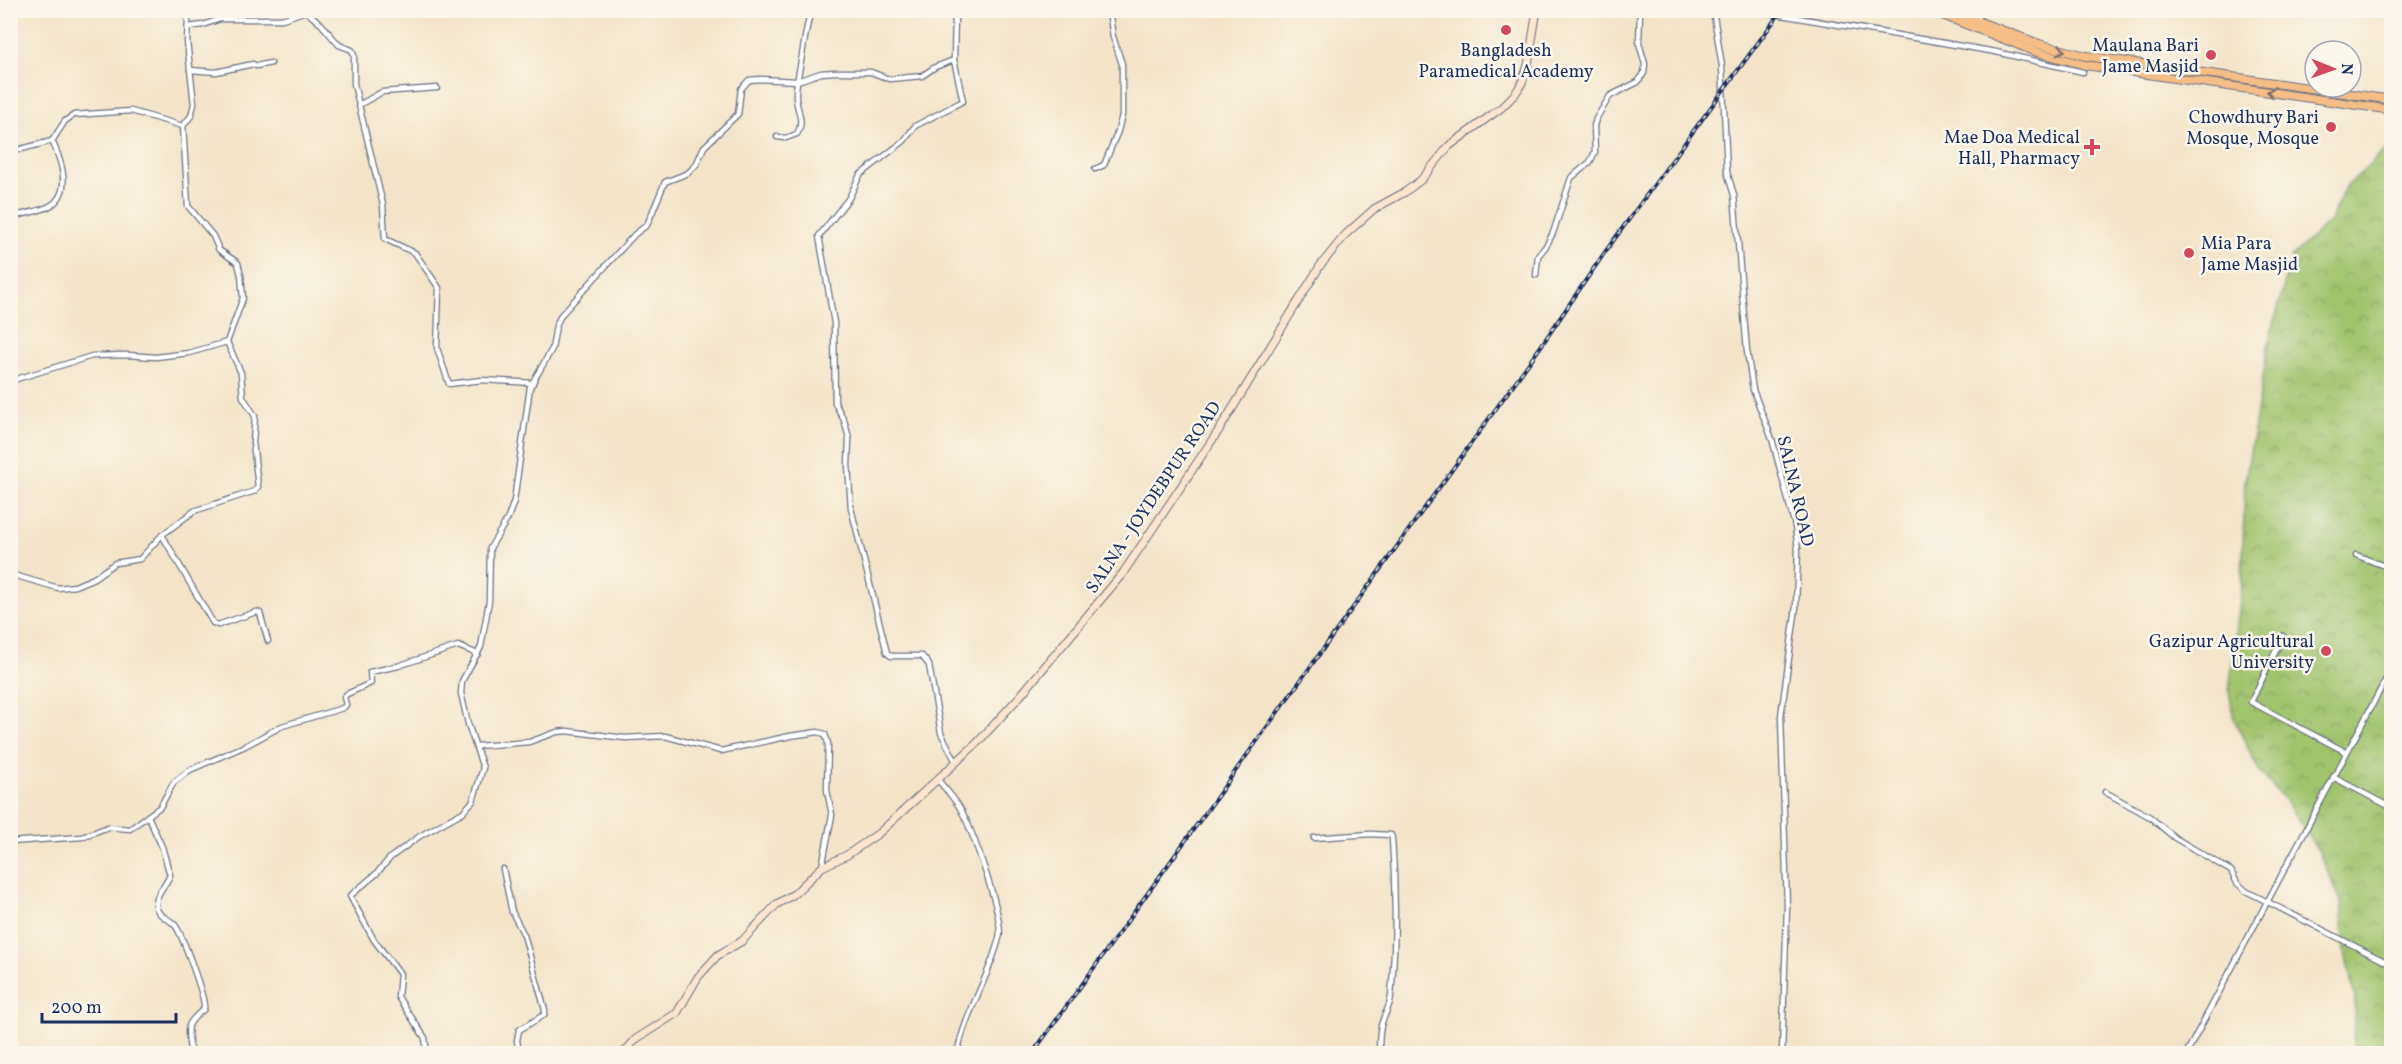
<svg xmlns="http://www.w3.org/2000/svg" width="2402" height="1064" font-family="Vollkorn,serif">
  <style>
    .park { fill: url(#park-crowns); stroke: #5e7965; stroke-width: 1.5 }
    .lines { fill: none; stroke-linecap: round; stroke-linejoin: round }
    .minor-casing { stroke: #676e83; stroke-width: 7 }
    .secondary-casing { stroke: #676e83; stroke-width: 9 }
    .trunk-casing { stroke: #676e83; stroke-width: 10 }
    .minor { stroke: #fff; stroke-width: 4.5 }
    .secondary { stroke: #fbe5cf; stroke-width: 7 }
    .trunk { stroke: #f6be87; stroke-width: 8 }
    .rail-casing { stroke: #1b2f5e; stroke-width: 4 }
    .rail { stroke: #fbf7ec; stroke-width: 1.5; stroke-dasharray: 4.5; stroke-linecap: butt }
    .oneway { stroke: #7e6f70 }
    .poi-dot { fill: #d1495b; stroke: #fbf7ec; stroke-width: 2 }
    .labels { text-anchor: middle; stroke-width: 5; stroke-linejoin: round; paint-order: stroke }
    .poi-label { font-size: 18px; fill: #1b2f5e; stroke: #fbf7ec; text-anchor: end }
    .street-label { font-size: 18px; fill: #1b2f5e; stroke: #fbf7ec }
  </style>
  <defs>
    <pattern id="park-crowns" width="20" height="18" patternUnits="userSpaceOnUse" patternTransform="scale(1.5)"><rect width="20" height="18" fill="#a0c36c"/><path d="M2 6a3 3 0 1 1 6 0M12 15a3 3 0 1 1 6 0" fill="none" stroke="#829f5c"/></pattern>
  </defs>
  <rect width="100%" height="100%" fill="#fbf7ec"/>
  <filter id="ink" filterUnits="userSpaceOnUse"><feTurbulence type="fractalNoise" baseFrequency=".0167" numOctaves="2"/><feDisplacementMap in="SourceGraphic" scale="12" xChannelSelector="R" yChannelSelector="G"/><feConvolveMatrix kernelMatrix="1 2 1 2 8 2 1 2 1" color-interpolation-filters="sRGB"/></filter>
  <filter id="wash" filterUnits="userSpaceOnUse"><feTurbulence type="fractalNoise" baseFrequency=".008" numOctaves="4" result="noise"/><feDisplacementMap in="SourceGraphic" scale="24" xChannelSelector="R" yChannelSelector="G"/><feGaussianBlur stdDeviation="1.35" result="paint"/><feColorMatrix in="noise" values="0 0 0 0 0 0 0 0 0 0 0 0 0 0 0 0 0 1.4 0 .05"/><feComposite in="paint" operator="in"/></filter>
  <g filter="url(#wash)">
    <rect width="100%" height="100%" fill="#f3e4c9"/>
    <polygon class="park" points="2391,145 2391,1053 2353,1053 2355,998 2345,952 2341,901 2318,850 2285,800 2259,771 2234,719 2229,691 2242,584 2245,482 2269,342 2292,256 2330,221 2344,189"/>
  </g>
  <g filter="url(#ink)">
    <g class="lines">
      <g class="minor-casing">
        <g id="minor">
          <polyline points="1713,10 1722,66 1727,172 1734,195 1747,351 1753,390 1772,439 1795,526 1798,550 1796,607 1781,716 1787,907 1782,1054"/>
          <polyline points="1715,10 1770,13 1996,52 2083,72"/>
          <polyline points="1971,10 1981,21"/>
          <polyline points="188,27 203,25 220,19 282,19 306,11 322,25 339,45 352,50 354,55 354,84 383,205 385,239 415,253 439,288 437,348 449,384 482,380 533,383"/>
          <polyline points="954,60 963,101 915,126 904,141 860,175 849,198 819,236 834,323 835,403 844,420 849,438 848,465 851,508 887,653 891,656 922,656 929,665 941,733 956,762"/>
          <polyline points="190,70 216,72 253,64 256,66 271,63"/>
          <polyline points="359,105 382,92 437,88"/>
          <path d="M777,137L786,138L797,134C805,121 797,111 796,98C795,86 799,73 801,61C804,44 806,28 811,10"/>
          <polyline points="10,152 52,141 65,121 74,115 131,111 183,126"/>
          <polyline points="1095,169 1104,165 1118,131 1122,115 1122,64 1113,37 1109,10"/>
          <path d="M10,217C22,214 37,212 48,207C74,194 61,160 52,141"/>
          <polyline points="1536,275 1538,256 1546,246 1553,233 1571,178 1590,162 1595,152 1594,126 1596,119 1610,96 1638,82 1644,73 1645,64 1639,43 1640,10"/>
          <polyline points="10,381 92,356 127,355 156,357 189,353 227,342"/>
          <polyline points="162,535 213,623 218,625 256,612 260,613 268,641"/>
          <polyline points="2356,555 2392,569"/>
          <polyline points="10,574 58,588 75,586 94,578 115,563 140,559 162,535 194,511 255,491 258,487 253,442 255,416 243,397 241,373 227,342 243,298 241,275 238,263 219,250 213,236 188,206 183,126 191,116 194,104 187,42 188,20 187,10"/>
          <polyline points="2283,636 2251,702 2346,752"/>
          <polyline points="477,746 529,742 557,732 567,731 625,738 665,736 721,751 790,736 818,732 825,734 828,743 827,790 832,815 822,867"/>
          <polyline points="2333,777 2392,808"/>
          <path d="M937,779C945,788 954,798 960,808C971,827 1005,919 999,938C989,978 965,1013 957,1054"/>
          <polyline points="2105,792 2150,817 2175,838 2231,871 2237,883 2246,891 2392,965"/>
          <path d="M148,816L162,847L170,875C166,886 156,892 156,905C157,917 168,917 175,925C182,934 206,999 204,1009C185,1024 187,1027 190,1050L198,1054"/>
          <path d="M1314,838L1370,834L1391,835L1392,838C1396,891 1396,943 1391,996C1390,1008 1383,1016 1381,1026C1379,1035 1379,1044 1379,1054"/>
          <polyline points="10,842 82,837 108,827 130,829 160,807 174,782 190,770 245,746 282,726 343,708 346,705 344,697 347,694 371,683 370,672 398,666 458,646 478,654"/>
          <polyline points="503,869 512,912 524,935 545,1010 544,1015 519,1030 517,1040 519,1054"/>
          <polyline points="10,929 11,929"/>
          <polyline points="200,1054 223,1054"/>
          <polyline points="427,1054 425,1038 398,997 400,974 374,940 350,896 376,874 391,857 420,836 463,812 473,801 483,768 468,724 461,693 462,681 481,647 489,601 490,548 508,518 514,501 530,387 552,349 556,326 561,315 635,234 647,225 665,182 688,173 696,165 704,147 738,114 741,89 749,80 760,79 797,81 821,73 834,72 871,72 889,79 922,76 935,67 954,60 955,15 958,10"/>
          <polyline points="2186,1054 2392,668"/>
        </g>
      </g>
      <g class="secondary-casing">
        <polyline id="secondary" points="623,1054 636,1039 677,1013 698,977 718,955 742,941 777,904 794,894 822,867 847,855 879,833 977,743 1021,695 1123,573 1221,427 1320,266 1346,234 1374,209 1405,192 1421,180 1449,146 1501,108 1515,94 1522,83 1528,65 1537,10"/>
      </g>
      <g class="trunk-casing">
        <g id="trunk">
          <polyline points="1930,10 2037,52 2085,65 2392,110"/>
          <polyline points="1947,10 2039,44 2086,56 2392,100"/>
        </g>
      </g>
      <use href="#minor" class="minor"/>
      <use href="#secondary" class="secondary"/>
      <use href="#trunk" class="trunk"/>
      <g class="rail-casing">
        <polyline id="rail" points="1032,1054 1541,346 1605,252 1782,10"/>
      </g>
      <use href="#rail" class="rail"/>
    </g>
    <defs><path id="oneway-chevron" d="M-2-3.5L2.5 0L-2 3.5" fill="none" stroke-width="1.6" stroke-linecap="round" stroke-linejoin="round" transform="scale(1.5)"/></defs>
    <g class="oneway">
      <use href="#oneway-chevron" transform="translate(2061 50) rotate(14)"/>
      <use href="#oneway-chevron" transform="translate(2271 92) rotate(-172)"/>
    </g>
  </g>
  <g class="poi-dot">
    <circle cx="1506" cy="30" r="6"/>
    <circle cx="2211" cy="55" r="6"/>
    <circle cx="2331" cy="127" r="6"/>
    <path d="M2089 138h6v6h6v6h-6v6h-6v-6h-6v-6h6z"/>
    <circle cx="2189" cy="253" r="6"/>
    <circle cx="2326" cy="651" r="6"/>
  </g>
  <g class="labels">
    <g class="poi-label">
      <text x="2199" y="51">Maulana Bari<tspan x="2199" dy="21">Jame Masjid</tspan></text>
      <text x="1506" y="56" text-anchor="middle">Bangladesh<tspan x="1506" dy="21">Paramedical Academy</tspan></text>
      <text x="2319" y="123">Chowdhury Bari<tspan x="2319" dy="21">Mosque, Mosque</tspan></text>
      <text x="2080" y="143">Mae Doa Medical<tspan x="2080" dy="21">Hall, Pharmacy</tspan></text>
      <text x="2201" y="249" text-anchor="start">Mia Para<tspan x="2201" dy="21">Jame Masjid</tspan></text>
      <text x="2314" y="647">Gazipur Agricultural<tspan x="2314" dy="21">University</tspan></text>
    </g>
    <g class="street-label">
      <text transform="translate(1796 491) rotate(77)" y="6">SALNA ROAD</text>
      <text transform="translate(1153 497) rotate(-56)" y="6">SALNA - JOYDEBPUR ROAD</text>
    </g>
  </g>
  <rect width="2402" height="1064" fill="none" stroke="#fbf7ec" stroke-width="36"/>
  <g transform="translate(2333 69) rotate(91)"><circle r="28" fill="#fbf7ec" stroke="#a1a7b3" stroke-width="1.5"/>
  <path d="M0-4.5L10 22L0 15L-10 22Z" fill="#d1495b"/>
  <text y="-9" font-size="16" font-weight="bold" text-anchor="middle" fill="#1b2f5e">N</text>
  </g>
  <path d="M42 1013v9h134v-9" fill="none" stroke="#1b2f5e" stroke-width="3"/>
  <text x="51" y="1013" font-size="18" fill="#1b2f5e" stroke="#fbf7ec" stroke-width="4.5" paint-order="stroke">200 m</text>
</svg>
